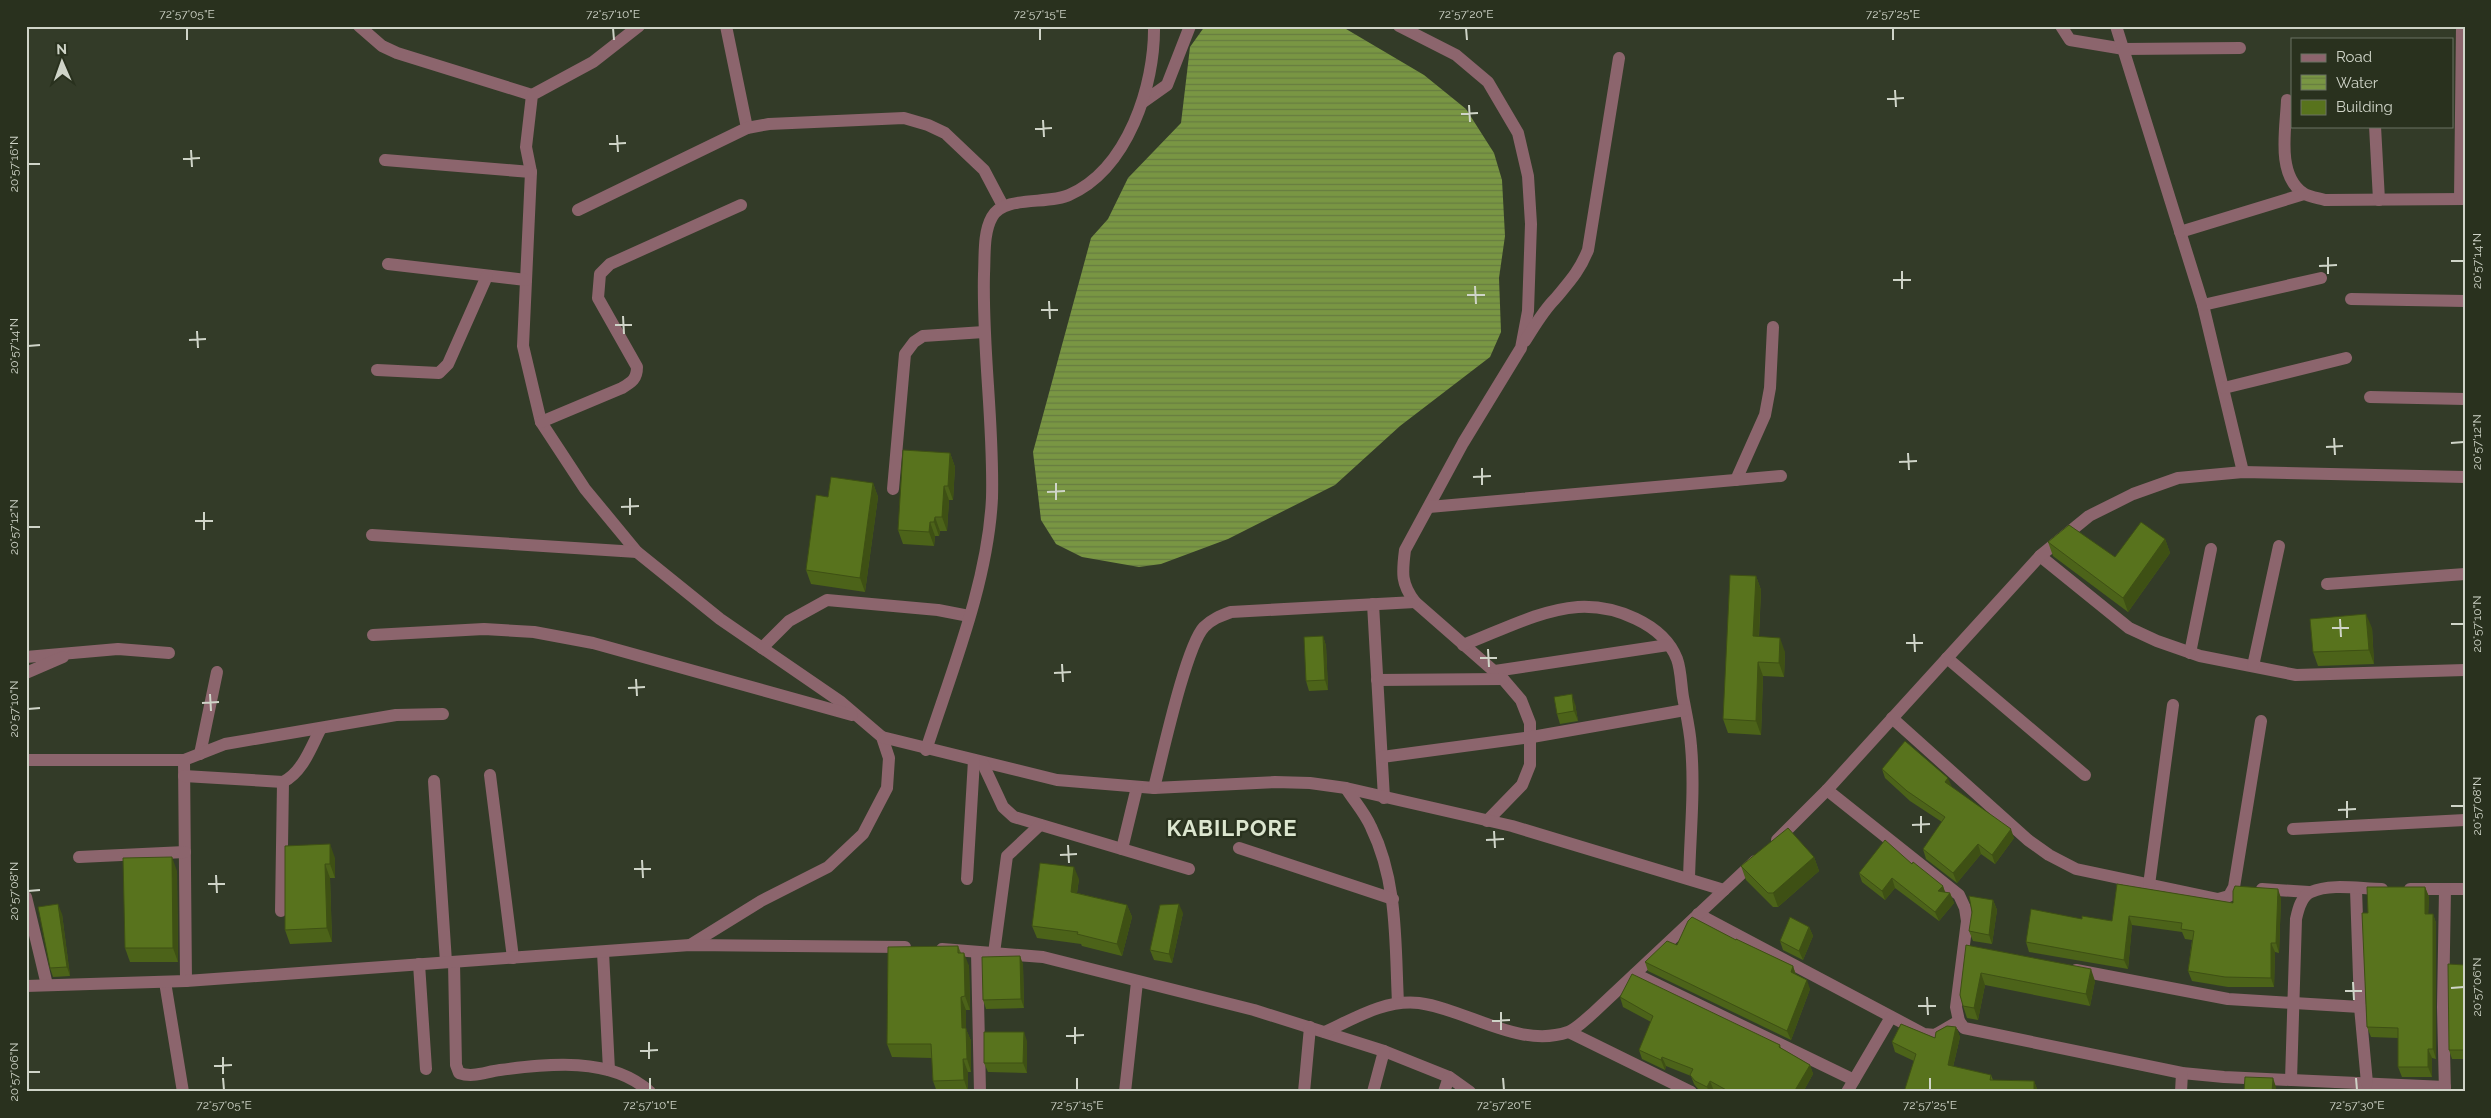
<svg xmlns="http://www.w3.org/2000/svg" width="2491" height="1118" font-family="Raleway,sans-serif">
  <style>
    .water { fill: url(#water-rules) }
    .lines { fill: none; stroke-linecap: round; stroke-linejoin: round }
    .minor { stroke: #8c656d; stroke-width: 12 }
    .wall { fill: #4c6319 }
    .shaded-wall { fill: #3e5014 }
    .building { fill: #58731d; stroke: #3e5014 }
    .ticks { fill: none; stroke: #cfd4c8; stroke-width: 2 }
    .labels { text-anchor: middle; stroke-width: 4.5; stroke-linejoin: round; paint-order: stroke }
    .district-label { font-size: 22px; font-weight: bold; letter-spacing: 1px; fill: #dce6cf; stroke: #29311e }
    .neatline { fill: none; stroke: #cfd4c8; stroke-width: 2 }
    .ticks-label { font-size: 12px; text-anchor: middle; fill: #cfd4c8 }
  </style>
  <defs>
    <pattern id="water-rules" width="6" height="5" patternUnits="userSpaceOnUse" patternTransform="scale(1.25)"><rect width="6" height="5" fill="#799643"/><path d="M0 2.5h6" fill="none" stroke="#677c41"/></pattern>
  </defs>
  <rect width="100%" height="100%" fill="#333b28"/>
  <polygon class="water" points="1205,26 1341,26 1424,75 1466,109 1494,153 1502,180 1505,236 1499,278 1501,332 1490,357 1400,426 1335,485 1228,539 1161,564 1139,567 1082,557 1056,544 1041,520 1033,452 1091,238 1108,219 1128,178 1181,123 1190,47"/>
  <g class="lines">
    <g class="minor">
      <polyline points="359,26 382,46 397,53 532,95"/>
      <polyline points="639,26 593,62 532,95 526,147 531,172 523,346 541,422 585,489 637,552 720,619 841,702 882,737 889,758 887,788 863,834 828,867 761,901 690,945"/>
      <polyline points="726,26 747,128"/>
      <path d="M1399,26L1456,55L1488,82L1518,133L1528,176L1531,224L1528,311L1521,348L1463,443L1405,550C1402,573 1401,584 1415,602L1503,679L1521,700L1530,723V765L1522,785L1487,821"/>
      <polyline points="2061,26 2070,40 2124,49 2240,48"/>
      <polyline points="2116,26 2203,305 2243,472"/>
      <path d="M2287,100C2286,128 2276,174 2303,193C2309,197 2318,198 2325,200L2465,199"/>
      <polyline points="1143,102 1167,85 1190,26"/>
      <polyline points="2375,126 2379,200"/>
      <polyline points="385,160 531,172"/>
      <polyline points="2460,199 2462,26"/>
      <polyline points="578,210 747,128 769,124 904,118 928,125 945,133 984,170 1003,206"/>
      <polyline points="2180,232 2304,194"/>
      <polyline points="388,264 526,280"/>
      <polyline points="2351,299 2465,301"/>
      <polyline points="2203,305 2321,278"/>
      <path d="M1525,341C1534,327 1543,311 1555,299C1570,281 1579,272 1588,250L1619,58"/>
      <polyline points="377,370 439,373 448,364 487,276"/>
      <polyline points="2224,388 2346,358"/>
      <polyline points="2370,397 2465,399"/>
      <path d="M541,422L622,388C632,382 637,379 637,367L598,298L600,274L610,264L741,205"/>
      <polyline points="1736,480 1765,415 1770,388 1773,327"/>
      <polyline points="893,489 905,354 914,342 923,336 984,332"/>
      <polyline points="1429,507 1781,476"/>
      <polyline points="372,535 637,552"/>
      <polyline points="2040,556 2129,628 2157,641 2200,656 2296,675 2465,670"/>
      <polyline points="2327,584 2465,574"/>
      <polyline points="1373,604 1384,798"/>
      <polyline points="373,635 484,629 534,632 593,643 852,715"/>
      <path d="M1463,645C1500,631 1539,610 1578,607C1614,605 1663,623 1677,659C1681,670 1681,685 1683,697C1686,713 1690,730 1691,746C1695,790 1690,835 1689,879"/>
      <polyline points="762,648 789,621 827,600 938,610 969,616"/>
      <polyline points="2190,653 2211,549"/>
      <polyline points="26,657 118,649 169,653"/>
      <polyline points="1947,658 2085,775"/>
      <polyline points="2253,666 2279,546"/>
      <polyline points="1495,671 1668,645"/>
      <polyline points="26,673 63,657"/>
      <polyline points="1377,680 1503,679"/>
      <polyline points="1892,718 2028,840 2049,855 2076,869 2218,899 2229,896 2234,887 2261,721"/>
      <polyline points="882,737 1057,780 1154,788 1275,782 1310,783 1346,788 1512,826 1724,890"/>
      <path d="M926,750C952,670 988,582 992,498C994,423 982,349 984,274C985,256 983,233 992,217C1004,195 1048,205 1069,195C1128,169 1155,85 1154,26"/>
      <polyline points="200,754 217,672"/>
      <polyline points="1382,757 1532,737 1685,710"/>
      <polyline points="26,760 184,760 225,744 396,715 443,714"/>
      <polyline points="184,760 186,981"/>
      <polyline points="982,762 1003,807 1014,817 1189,869"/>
      <polyline points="490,775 513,958"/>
      <path d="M184,776L283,782C303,772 311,747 321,728"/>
      <polyline points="434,781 446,962"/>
      <path d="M1154,788C1162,757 1186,646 1204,627C1212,619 1220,616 1231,612L1415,602"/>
      <path d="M1346,788C1354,801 1365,813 1371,827C1398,882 1395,943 1398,1003"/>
      <polyline points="1827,790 1959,895 1965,908 1967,921 1956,1007 1959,1021 1964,1028 2182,1073 2224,1077 2445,1087"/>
      <polyline points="2293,829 2465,820"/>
      <polyline points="1777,840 1827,790 2040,556 2089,516 2133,494 2178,478 2243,472 2465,477"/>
      <polyline points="1239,848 1393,899"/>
      <polyline points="1122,849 1137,787"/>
      <polyline points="79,857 185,852"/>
      <polyline points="967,879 974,760"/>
      <polyline points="2149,885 2173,705"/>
      <polyline points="2262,889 2309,892"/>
      <polyline points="2356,889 2360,1007 2367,1083"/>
      <polyline points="2410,889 2465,889"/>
      <polyline points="2445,889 2443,1007 2445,1092"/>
      <polyline points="26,897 47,985"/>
      <polyline points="281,911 283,782"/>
      <polyline points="1698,914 1924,1034 1935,1035 1959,1021"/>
      <polyline points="942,949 1043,957 1254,1010 1384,1051 1449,1077 1470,1092"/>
      <polyline points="603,952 609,1070"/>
      <polyline points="977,952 980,1092"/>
      <polyline points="994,953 1007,856 1040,825"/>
      <path d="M454,962L456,1065L459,1073C473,1078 485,1072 500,1070C547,1064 611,1056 650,1092"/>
      <polyline points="419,964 426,1069"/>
      <polyline points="2076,970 2228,999 2360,1007"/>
      <polyline points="1635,974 1854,1080"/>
      <polyline points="165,982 183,1092"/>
      <polyline points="26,986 186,981 690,945 905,947"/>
      <path d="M1325,1032C1355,1018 1386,999 1419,1003C1466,1009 1519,1049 1568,1032C1576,1029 1585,1020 1592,1014L1755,861"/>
      <polyline points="1569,1032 1691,1092"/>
      <path d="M2291,1080L2296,919C2298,910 2301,896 2311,892C2331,883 2361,889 2382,889"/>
      <polyline points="1125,1092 1137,982"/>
      <polyline points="1304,1092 1310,1027"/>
      <polyline points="1373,1092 1384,1051"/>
      <polyline points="1444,1092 1449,1077"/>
      <polyline points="1847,1092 1891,1017"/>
      <polyline points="2181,1092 2182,1073"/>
    </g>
  </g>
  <g class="wall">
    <polygon points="950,453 955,467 953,500 949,500 947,531 940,531 939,536 935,536 934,546 903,544 898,530"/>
    <polygon points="873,483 878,497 865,592 811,584 806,570 828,497"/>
    <polygon points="2165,539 2170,553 2128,612 2053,556 2048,542 2115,557"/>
    <polygon points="1756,576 1761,590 1759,637 1785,652 1784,677 1763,676 1761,735 1728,733 1723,719"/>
    <polygon points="2372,628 2374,664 2318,666 2313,652"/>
    <polygon points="1323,636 1326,646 1328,690 1309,691 1306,681"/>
    <polygon points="1575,704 1578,721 1560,724 1557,714"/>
    <polygon points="1882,769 1951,787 2014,838 1995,864 1981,854 1957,883 1926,859 1923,849 1942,822 1910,801 1885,778"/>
    <polygon points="285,846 335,858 335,878 330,878 332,942 290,944 285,930"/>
    <polygon points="1814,857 1819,871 1778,907 1773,907 1746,880 1741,866"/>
    <polygon points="1912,864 1943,886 1945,892 1950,893 1954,903 1939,921 1895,888 1885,900 1862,882 1859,873"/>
    <polygon points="177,871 178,962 130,962 125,948"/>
    <polygon points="1079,879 1077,893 1127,905 1132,917 1122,956 1082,946 1081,944 1037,938 1032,926"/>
    <polygon points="2117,884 2233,903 2281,898 2279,953 2275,952 2274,987 2228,987 2192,981 2188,971 2192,940 2185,939 2182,932 2132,925 2128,969 2029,952 2026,942 2082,919 2112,921"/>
    <polygon points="2425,887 2429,897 2428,914 2433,914 2436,923 2436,1059 2432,1058 2432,1077 2402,1077 2398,1067 2398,1038 2371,1037 2367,1027 2368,913"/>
    <polygon points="1993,900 1997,910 1992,944 1973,941 1969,931"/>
    <polygon points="1183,913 1172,963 1154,960 1150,950"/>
    <polygon points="62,914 70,976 53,977 50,968"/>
    <polygon points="1809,927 1813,936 1803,960 1783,950 1780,941"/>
    <polygon points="1736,940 1793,966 1796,975 1810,989 1791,1040 1648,971 1645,962 1677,945"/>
    <polygon points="1966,945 2095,981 2090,1006 1985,985 1978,1020 1967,1018 1963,1006"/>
    <polygon points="958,946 961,953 969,966 970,1010 966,1010 966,1029 971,1041 971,1072 968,1072 968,1092 937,1092 933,1081 932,1058 892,1057 887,1044"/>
    <polygon points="1020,956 1023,965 1024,1008 986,1009 983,1000"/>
    <polygon points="2465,965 2465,1059 2452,1059 2449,1050"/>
    <polygon points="1620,997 1780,1045 1781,1048 1810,1065 1813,1074 1803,1092 1716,1092 1714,1091 1713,1092 1702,1092 1699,1090 1694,1084 1691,1076 1666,1066 1665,1070 1642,1059 1639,1050 1651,1022 1623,1007"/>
    <polygon points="1901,1024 1935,1038 1936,1032 1947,1026 1956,1027 1960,1037 1953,1067 1991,1075 1993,1080 2034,1081 2038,1092 1904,1092 1914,1061 1895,1052 1892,1042"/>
    <polygon points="1027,1041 1027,1073 988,1072 984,1063"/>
  </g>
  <g class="shaded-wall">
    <polygon points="950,453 955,467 953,500 948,486"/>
    <polygon points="873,483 878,497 865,592 860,578"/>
    <polygon points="944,486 949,500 947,531 942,517"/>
    <polygon points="935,517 940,531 939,536 934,522"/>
    <polygon points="930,522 935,536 934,546 929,532"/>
    <polygon points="2165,539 2170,553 2128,612 2123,598"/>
    <polygon points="1756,576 1761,590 1758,650 1753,636"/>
    <polygon points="2366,614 2372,628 2374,664 2369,650"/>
    <polygon points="1323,636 1326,646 1328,690 1325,680"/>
    <polygon points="1780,638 1785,652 1784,677 1779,663"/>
    <polygon points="1758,662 1763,676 1761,735 1756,721"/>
    <polygon points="1572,694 1575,704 1578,721 1574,711"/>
    <polygon points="1948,778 1952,787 1945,782"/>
    <polygon points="2011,829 2014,838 1995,864 1992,855"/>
    <polygon points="330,844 335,858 335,878 330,864"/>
    <polygon points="1978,844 1981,854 1957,883 1953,873"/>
    <polygon points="172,857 177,871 178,962 173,948"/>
    <polygon points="1814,857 1819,871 1778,907 1773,893"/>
    <polygon points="325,864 330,878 332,942 327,928"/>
    <polygon points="1074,867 1079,879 1075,904 1071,892"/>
    <polygon points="1892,878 1895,888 1885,900 1882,891"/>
    <polygon points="1943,886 1946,895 1938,891"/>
    <polygon points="2425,887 2429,897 2428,923 2425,914"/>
    <polygon points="2278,889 2281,898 2279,953 2276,943"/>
    <polygon points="1950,893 1954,903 1939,921 1935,912"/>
    <polygon points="1993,900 1997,910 1992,944 1989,935"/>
    <polygon points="58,904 62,914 70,976 67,967"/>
    <polygon points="1179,904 1183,913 1172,963 1169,954"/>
    <polygon points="1127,905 1132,917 1122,956 1117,944"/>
    <polygon points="2433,914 2436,923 2436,1059 2433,1049"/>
    <polygon points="2129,916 2132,925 2128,969 2124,960"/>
    <polygon points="1809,927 1813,936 1803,960 1799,951"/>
    <polygon points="2271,943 2275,952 2274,987 2271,978"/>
    <polygon points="964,953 969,966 970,1010 965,996"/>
    <polygon points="1020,956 1023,965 1024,1008 1021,999"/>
    <polygon points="1793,966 1796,976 1791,972"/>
    <polygon points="2091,969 2095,981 2090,1006 2086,994"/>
    <polygon points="1981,973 1985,985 1978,1020 1974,1008"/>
    <polygon points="1807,980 1810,989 1791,1040 1787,1031"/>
    <polygon points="961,997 966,1010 966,1029 971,1041 971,1072 967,1059 962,1028"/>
    <polygon points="1956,1027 1960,1037 1951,1075 1948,1065"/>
    <polygon points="1024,1032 1027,1041 1027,1073 1023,1063"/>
    <polygon points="2428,1049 2432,1058 2432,1077 2428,1067"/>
    <polygon points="1662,1057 1666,1066 1665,1070 1661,1060"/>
    <polygon points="963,1059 968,1072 968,1092 964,1080"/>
    <polygon points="1810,1065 1813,1074 1803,1092 1794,1092"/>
    <polygon points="2273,1078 2276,1087 2276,1092 2272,1092"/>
    <polygon points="1710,1081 1714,1091 1713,1092 1709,1092 1707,1087"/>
    <polygon points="2034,1081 2038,1091 2038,1092 2034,1092"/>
  </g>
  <g class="building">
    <polygon points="903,450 950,453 948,486 944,486 942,517 935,517 934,522 930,522 929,532 898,530"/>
    <polygon points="831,477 873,483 860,578 806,570 816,495 828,497"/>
    <polygon points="2141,522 2165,539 2123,598 2048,542 2069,525 2115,557"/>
    <polygon points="1730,575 1756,576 1753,636 1780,638 1779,663 1758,662 1756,721 1723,719"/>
    <polygon points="2366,614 2369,650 2313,652 2310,619"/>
    <polygon points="1323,636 1325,680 1306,681 1304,637"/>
    <polygon points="1572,694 1574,711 1557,714 1554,697"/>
    <polygon points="1905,741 1948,778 1945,782 2011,829 1992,855 1978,844 1953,873 1923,849 1945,817 1907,791 1882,769"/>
    <polygon points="1788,828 1814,857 1773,893 1768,893 1741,866"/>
    <polygon points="1885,840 1912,864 1913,862 1943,886 1938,891 1950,893 1935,912 1892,878 1882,891 1859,873"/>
    <polygon points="330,844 330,864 325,864 327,928 285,930 285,846"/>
    <polygon points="172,857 173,948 125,948 123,858"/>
    <polygon points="1040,863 1074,867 1071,892 1127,905 1117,944 1077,934 1078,932 1032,926"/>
    <polygon points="2117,884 2233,903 2233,891 2235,886 2278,889 2276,943 2271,943 2271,978 2225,977 2188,971 2194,931 2181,929 2182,923 2129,916 2124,960 2026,942 2031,909 2082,919 2082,916 2112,921"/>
    <polygon points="2367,887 2425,887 2425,914 2433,914 2433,1049 2428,1049 2428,1067 2398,1067 2398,1028 2367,1027 2362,913 2368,913"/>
    <polygon points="1969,896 1993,900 1989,935 1969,931 1972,912"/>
    <polygon points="58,904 67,967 50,968 38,907"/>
    <polygon points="1179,904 1169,954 1150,950 1160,905"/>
    <polygon points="1692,917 1736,940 1736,939 1793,966 1791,972 1807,980 1787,1031 1645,962 1667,941 1677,945 1688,921"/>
    <polygon points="1790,917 1809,927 1799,951 1780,941"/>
    <polygon points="1966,945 2091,969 2086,994 1981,973 1974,1008 1963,1006 1960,995"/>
    <polygon points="958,946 958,953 964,953 965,996 961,997 962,1028 966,1028 967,1059 963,1059 964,1080 933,1081 931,1044 887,1044 888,947"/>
    <polygon points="1020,956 1021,999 983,1000 982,957"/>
    <polygon points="2448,964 2465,965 2465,1050 2449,1050"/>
    <polygon points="1632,974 1780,1045 1779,1047 1810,1065 1794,1092 1730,1092 1710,1081 1707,1087 1695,1081 1690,1075 1693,1069 1662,1057 1661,1060 1639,1050 1653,1016 1620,997"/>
    <polygon points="1901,1024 1935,1038 1936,1032 1947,1026 1956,1027 1948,1065 1991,1075 1990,1080 2034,1081 2034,1092 1904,1092 1916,1054 1892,1042"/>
    <polygon points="984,1032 1024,1032 1023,1063 984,1063"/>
    <polygon points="2245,1077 2273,1078 2272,1092 2244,1092"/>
  </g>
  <path class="ticks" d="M187,28V40M613,28L614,40M1040,28V40M1466,28L1467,40M1893,28V40M1895,90L1896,107M1887,99L1904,98M1469,105L1470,122M1461,114L1478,113M1043,120L1044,137M1035,129L1052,128M617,135L618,152M609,144L626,143M191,150L192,167M183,159L200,158M28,164H40M2328,257V274M2451,261H2464M2319,266L2337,265M1902,271V289M1893,280H1911M1475,286L1476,304M1467,295H1485M1049,301L1050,319M1041,310H1058M623,316L624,334M615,325H632M197,331L198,348M189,340L206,339M28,346L40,345M2334,438L2335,455M2451,443L2464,442M2326,447L2343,446M1908,453L1909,470M1899,462L1917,461M1482,468V485M1473,477L1491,476M1056,483V500M1047,492L1065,491M630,498V515M621,507L639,506M204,512V530M195,521H213M28,527H40M2340,619L2341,637M2451,624H2464M2332,628H2349M1914,634L1915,652M1906,643H1923M1488,649L1489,667M1480,658H1497M1062,664L1063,682M1054,673L1071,672M636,679L637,696M628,688L645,687M210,694L211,711M202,703L219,702M28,709L40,708M2347,801V818M2451,806H2464M2338,810L2356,809M1921,816V833M1912,825L1930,824M1494,831L1495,848M1486,840L1504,839M1068,845L1069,863M1060,855L1077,854M642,860L643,878M634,869H651M216,875L217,893M208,884H225M28,891L40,890M2353,982L2354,1000M2451,988L2464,987M2345,991H2362M1927,997L1928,1015M1918,1006H1936M1501,1012V1030M1492,1021L1510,1020M1075,1027V1044M1066,1036L1084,1035M649,1042V1059M640,1051L658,1050M223,1057V1074M214,1066L232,1065M28,1072H40M223,1078L224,1090M650,1078V1090M1077,1078V1090M1503,1078L1504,1090M1930,1078V1090M2356,1078L2357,1090"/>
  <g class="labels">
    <g class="district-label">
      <text x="1232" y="836">KABILPORE</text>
    </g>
  </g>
  <rect width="2491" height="1118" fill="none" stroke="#29311e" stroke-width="55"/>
  <rect x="2291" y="38" width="162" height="90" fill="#29311e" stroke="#6b7262"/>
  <rect x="2301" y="54" width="25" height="8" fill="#8c656d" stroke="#6b7262"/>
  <text x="2336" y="62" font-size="15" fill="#cfd4c8">Road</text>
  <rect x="2301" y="75" width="25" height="15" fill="url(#water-rules)" stroke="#6b7262"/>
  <text x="2336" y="88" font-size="15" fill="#cfd4c8">Water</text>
  <rect x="2301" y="100" width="25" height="15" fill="#58731d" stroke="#6b7262"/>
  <text x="2336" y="112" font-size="15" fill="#cfd4c8">Building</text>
  <g transform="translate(62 62) rotate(358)" stroke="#29311e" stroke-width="4" paint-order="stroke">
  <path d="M0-4L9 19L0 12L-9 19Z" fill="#cfd4c8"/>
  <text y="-8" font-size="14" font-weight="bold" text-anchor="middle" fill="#cfd4c8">N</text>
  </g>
  <rect x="28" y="28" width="2436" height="1062" class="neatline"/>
  <g class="ticks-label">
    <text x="187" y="18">72°57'05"E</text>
    <text x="613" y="18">72°57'10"E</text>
    <text x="1040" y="18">72°57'15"E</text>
    <text x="1466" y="18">72°57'20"E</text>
    <text x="1893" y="18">72°57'25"E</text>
    <text transform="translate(14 164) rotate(-90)" y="4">20°57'16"N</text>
    <text transform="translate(2477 261) rotate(-90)" y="4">20°57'14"N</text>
    <text transform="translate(14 346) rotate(-90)" y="4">20°57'14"N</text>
    <text transform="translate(2477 442) rotate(-90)" y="4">20°57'12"N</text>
    <text transform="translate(14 527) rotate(-90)" y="4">20°57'12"N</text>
    <text transform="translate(2477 624) rotate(-90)" y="4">20°57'10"N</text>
    <text transform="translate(14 709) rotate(-90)" y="4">20°57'10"N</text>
    <text transform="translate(2477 806) rotate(-90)" y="4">20°57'08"N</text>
    <text transform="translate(14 891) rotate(-90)" y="4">20°57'08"N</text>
    <text transform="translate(2477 987) rotate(-90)" y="4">20°57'06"N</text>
    <text transform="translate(14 1072) rotate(-90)" y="4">20°57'06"N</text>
    <text x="224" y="1109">72°57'05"E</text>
    <text x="650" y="1109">72°57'10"E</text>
    <text x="1077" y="1109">72°57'15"E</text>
    <text x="1504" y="1109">72°57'20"E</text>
    <text x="1930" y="1109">72°57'25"E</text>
    <text x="2357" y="1109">72°57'30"E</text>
  </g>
</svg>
